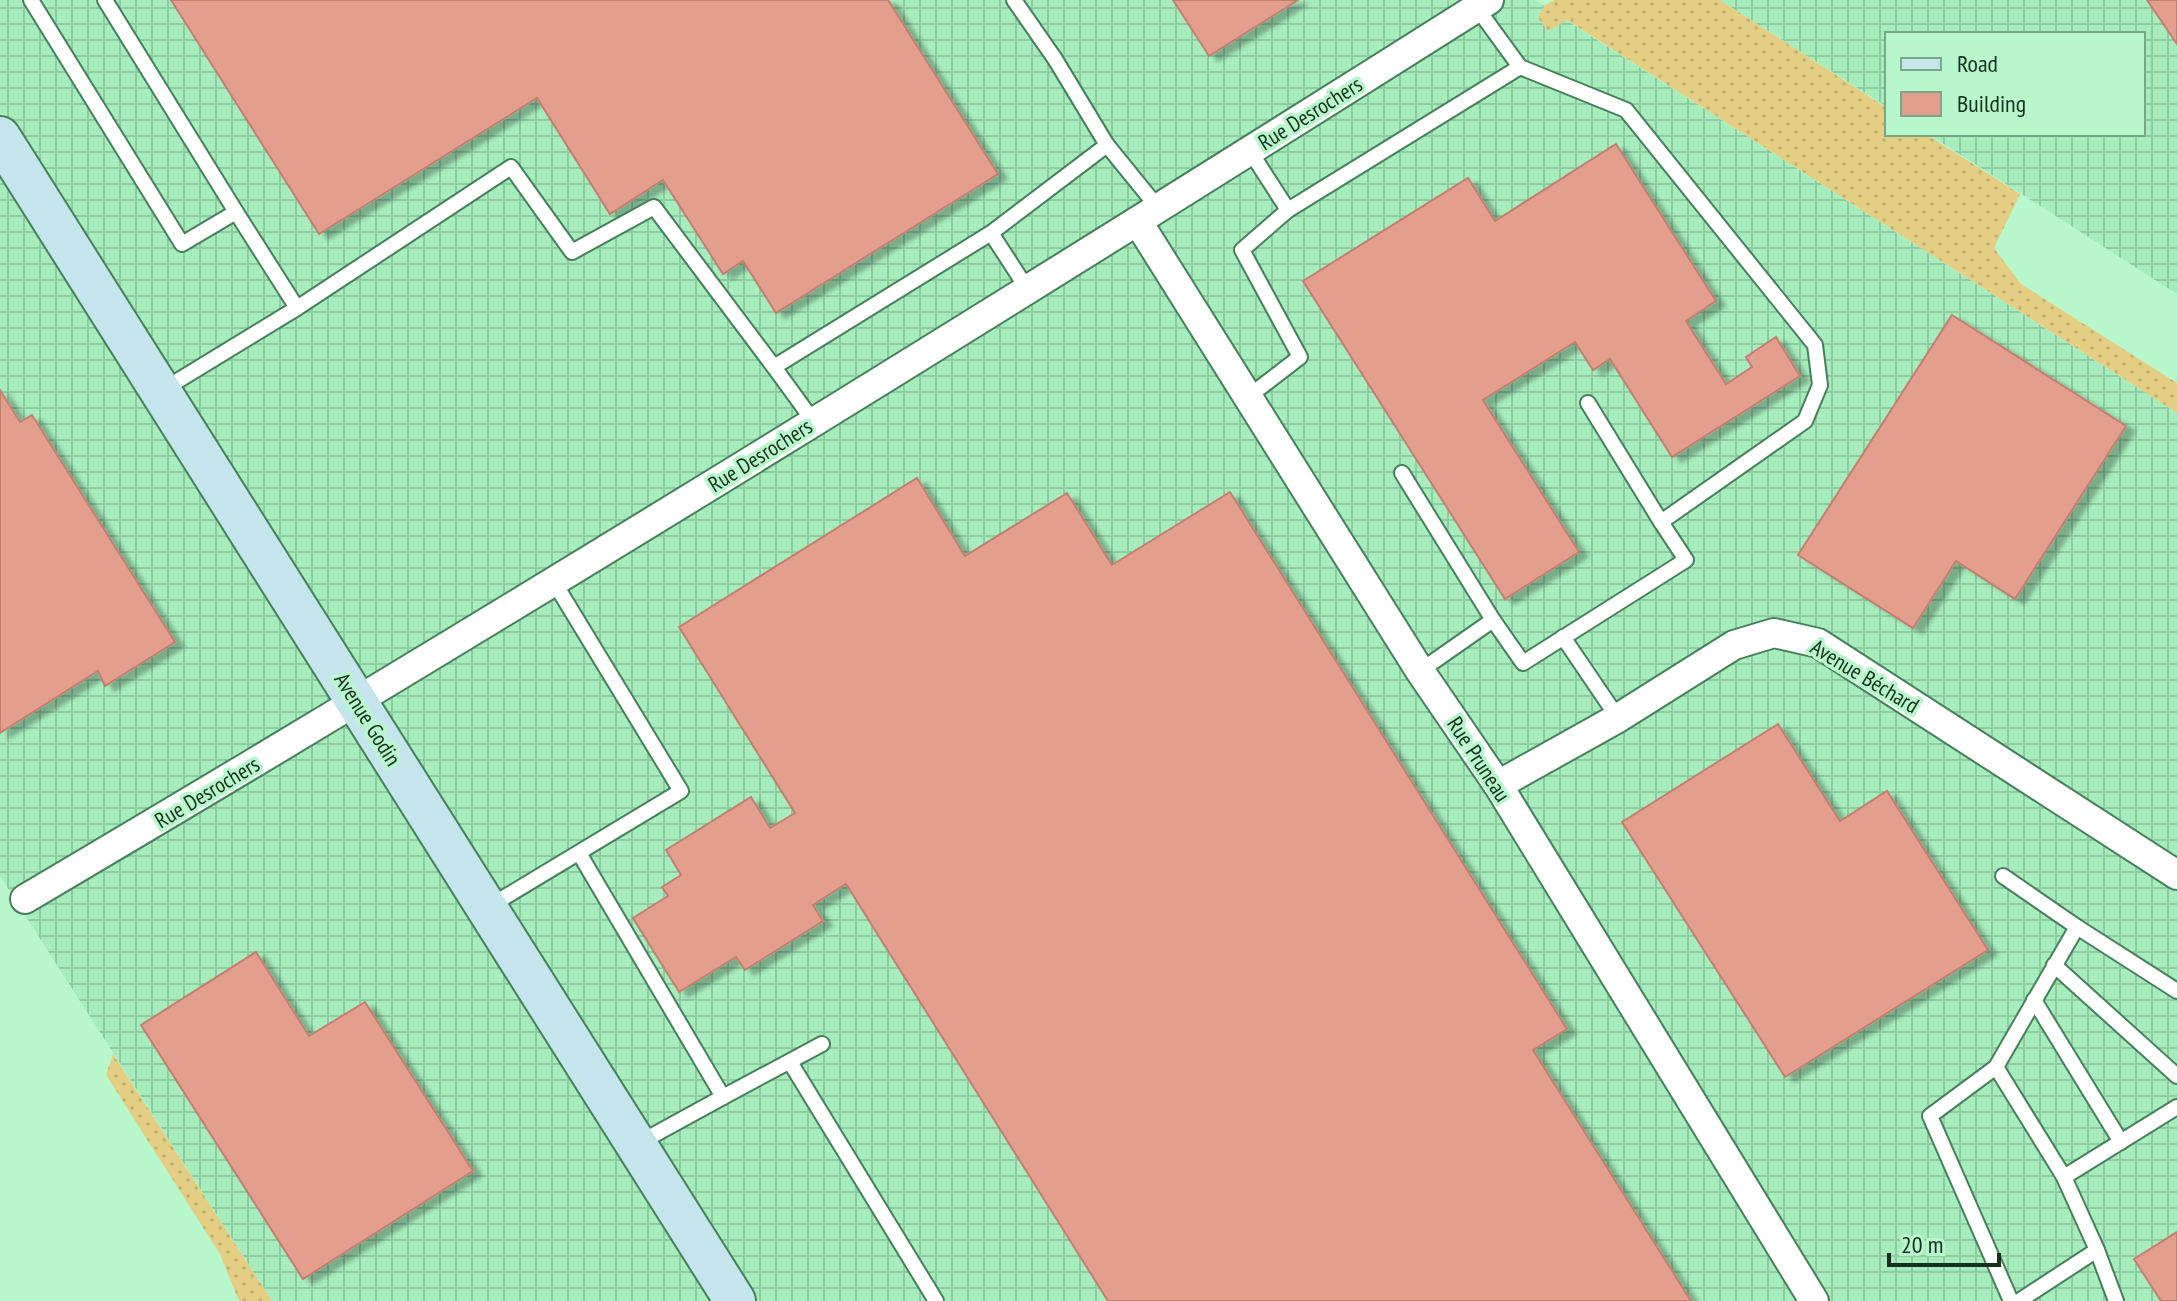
<svg xmlns="http://www.w3.org/2000/svg" width="2177" height="1301" font-family="'PT Sans Narrow',sans-serif">
  <style>
    .industrial { fill: url(#industrial-grid) }
    .grass { fill: url(#grass-dots) }
    .building { fill: #e39e8d; stroke: #c38070; stroke-width: 2; filter: url(#shadow) }
    .lines { fill: none; stroke-linecap: round; stroke-linejoin: round }
    .lane-casing { stroke: #45805a; stroke-width: 18 }
    .street-casing { stroke: #45805a; stroke-width: 32 }
    .secondary-casing { stroke: #45805a; stroke-width: 44 }
    .lane { stroke: #fff; stroke-width: 14 }
    .street { stroke: #fff; stroke-width: 28 }
    .secondary { stroke: #c4e5ec; stroke-width: 40 }
    .labels { text-anchor: middle; stroke-width: 7; stroke-linejoin: round; paint-order: stroke }
    .street-label { font-size: 22px; fill: #173020; stroke: #b8f7cb }
  </style>
  <defs>
    <pattern id="industrial-grid" width="8" height="8" patternUnits="userSpaceOnUse" patternTransform="scale(2)"><rect width="8" height="8" fill="#a6ecbc"/><path d="M0 4h8M4 0v8" fill="none" stroke="#8ecba1"/></pattern>
    <pattern id="grass-dots" width="8" height="8" patternUnits="userSpaceOnUse" patternTransform="scale(2)"><rect width="8" height="8" fill="#e4ce84"/><path d="M2 2h.1M6 6h.1" fill="none" stroke="#c3b172" stroke-width="1.8" stroke-linecap="round"/></pattern>
    <filter id="shadow"><feDropShadow dx="9" dy="5" stdDeviation="2" flood-color="#0004"/></filter>
  </defs>
  <rect width="100%" height="100%" fill="#b8f7cb"/>
  <g class="industrial">
    <polygon points="0,0 1535,0 2177,413 2177,1301 272,1301 0,876"/>
    <polygon points="1720,0 2177,0 2177,294 1928,134 2143,134 2143,34 1887,34 1887,107"/>
  </g>
  <g class="grass">
    <polygon points="1554,0 1720,0 1887,108 1887,134 1926,134 2020,194 1994,248 2021,284 2177,383 2177,413 1567,20 1548,31 1538,18 1544,6"/>
    <polygon points="113,1054 272,1301 239,1301 220,1254 106,1075"/>
  </g>
  <g class="building">
    <polygon points="171,0 888,0 998,174 776,313 743,261 723,274 663,180 610,214 537,98 319,234"/>
    <polygon points="1173,0 1298,0 1209,56"/>
    <polygon points="2147,0 2177,0 2177,44"/>
    <polygon points="1616,144 1716,301 1686,321 1726,384 1752,367 1746,357 1776,337 1800,376 1672,457 1610,359 1593,370 1575,342 1483,400 1579,552 1505,599 1303,281 1468,178 1495,221"/>
    <polygon points="1952,315 2126,426 2015,599 1956,561 1913,628 1798,555"/>
    <polygon points="0,390 20,422 32,415 175,642 105,686 98,671 0,733"/>
    <polygon points="917,478 965,556 1067,493 1112,565 1230,492 1567,1029 1533,1050 1691,1301 1108,1301 846,884 813,905 823,921 745,970 736,957 679,992 633,918 668,896 662,887 681,875 666,850 751,797 770,828 795,813 679,627"/>
    <polygon points="1778,724 1840,821 1887,791 1988,950 1785,1077 1622,822"/>
    <polygon points="256,952 309,1036 365,1002 473,1171 303,1279 141,1025"/>
    <polygon points="2177,1232 2177,1301 2161,1301 2134,1259"/>
  </g>
  <g class="lines">
    <g class="lane-casing">
      <g id="lane">
        <polyline points="31,0 182,244 236,212 105,0"/>
        <polyline points="1014,0 1055,59 1107,145 1159,209"/>
        <polyline points="1250,151 1288,210 1520,67"/>
        <polyline points="236,212 297,308 511,167 572,252 654,207 774,367 991,233 1107,145"/>
        <polyline points="991,233 1028,290"/>
        <polyline points="774,367 814,422"/>
        <polyline points="161,391 297,308"/>
        <polyline points="1248,397 1300,357 1242,250 1288,210"/>
        <polyline points="1588,403 1661,522"/>
        <polyline points="1402,473 1493,620"/>
        <polyline points="1563,637 1618,718"/>
        <polyline points="1420,671 1493,620 1523,663 1686,560 1661,522 1805,421 1820,385 1815,345 1626,110 1520,67 1477,8"/>
        <polyline points="579,853 723,1097 639,1143"/>
        <polyline points="2003,876 2077,927"/>
        <polyline points="490,906 681,791 554,582"/>
        <polyline points="2054,965 2177,1076"/>
        <polyline points="2034,1000 2121,1142"/>
        <polyline points="790,1062 936,1301"/>
        <polyline points="1996,1067 2064,1177"/>
        <polyline points="723,1097 822,1044"/>
        <polyline points="2097,1250 2116,1301"/>
        <polyline points="2011,1301 1930,1116 1996,1067 2077,927 2177,991"/>
        <polyline points="2019,1301 2097,1250 2064,1177 2177,1107"/>
      </g>
    </g>
    <g class="street-casing">
      <g id="street">
        <polyline points="1138,222 1420,671 1498,785 1814,1301"/>
        <polyline points="1498,785 1618,718 1734,645 1774,633 1818,643 2177,875"/>
        <path d="M25,899C518,608 1005,306 1489,0"/>
      </g>
    </g>
    <g class="secondary-casing">
      <polyline id="secondary" points="0,137 735,1301"/>
    </g>
    <use href="#lane" class="lane"/>
    <use href="#street" class="street"/>
    <use href="#secondary" class="secondary"/>
  </g>
  <g class="labels">
    <g class="street-label">
      <text transform="translate(1310 113) rotate(-32)" y="8">Rue Desrochers</text>
      <text transform="translate(760 455) rotate(-32)" y="8">Rue Desrochers</text>
      <text transform="translate(1865 676) rotate(31)" y="8">Avenue Béchard</text>
      <text transform="translate(368 719) rotate(58)" y="8">Avenue Godin</text>
      <text transform="translate(1479 759) rotate(57)" y="8">Rue Pruneau</text>
      <text transform="translate(207 792) rotate(-31)" y="8">Rue Desrochers</text>
    </g>
  </g>
  <rect x="1885" y="32" width="260" height="104" fill="#b8f7cb" stroke="#78a787" stroke-width="2"/>
  <rect x="1901" y="58" width="40" height="12" fill="#c4e5ec" stroke="#78a787" stroke-width="2"/>
  <text x="1957" y="72" font-size="24" fill="#173020">Road</text>
  <rect x="1901" y="92" width="40" height="24" fill="#e39e8d" stroke="#78a787" stroke-width="2"/>
  <text x="1957" y="112" font-size="24" fill="#173020">Building</text>
  <path d="M1889 1253v12h110v-12" fill="none" stroke="#173020" stroke-width="4"/>
  <text x="1901" y="1253" font-size="24" fill="#173020" stroke="#b8f7cb" stroke-width="6" paint-order="stroke">20 m</text>
</svg>
